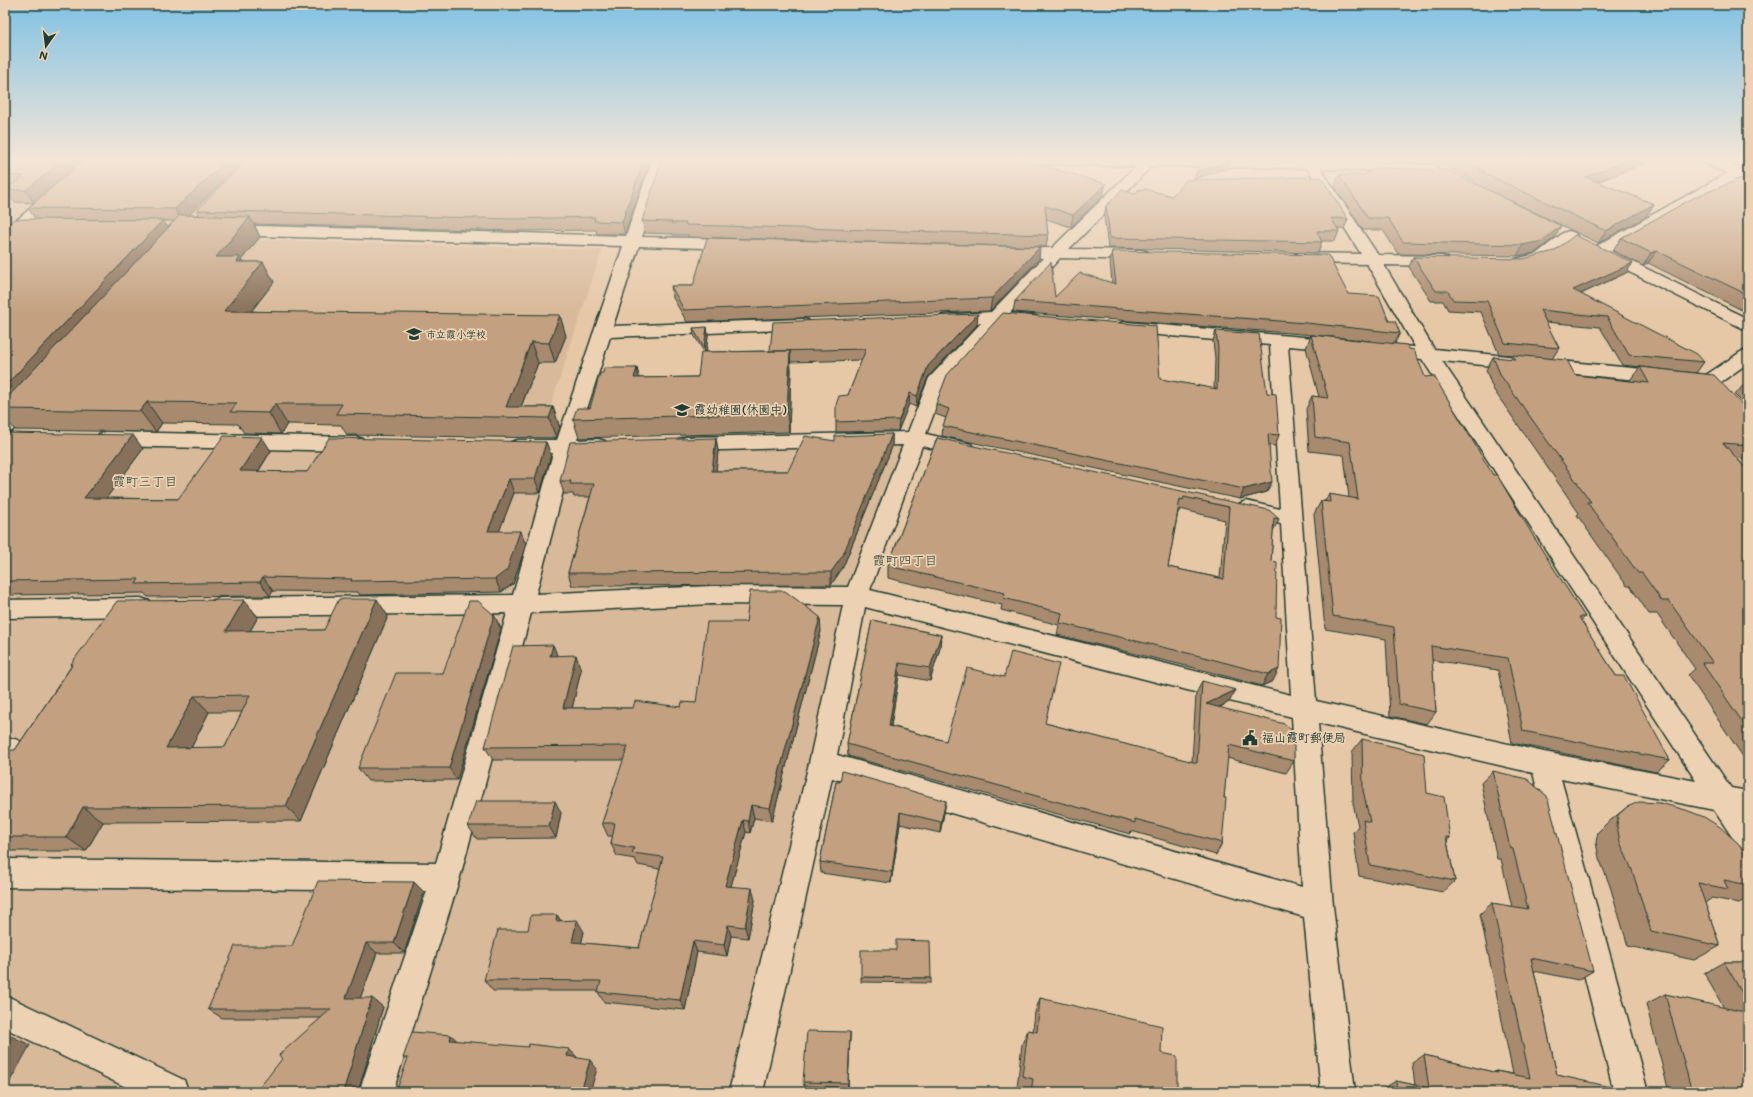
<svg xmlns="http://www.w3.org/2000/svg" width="1753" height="1097" font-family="Mali,'Klee One',sans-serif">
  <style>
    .built { fill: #d8b999 }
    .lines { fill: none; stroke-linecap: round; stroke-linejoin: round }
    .minor-casing { stroke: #1f3d34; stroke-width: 3 }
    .minor { fill: #ecd2b3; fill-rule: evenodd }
    .wall { fill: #a88a6e; stroke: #1f3d34; fill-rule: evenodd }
    .shaded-wall { fill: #88715a; stroke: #1f3d34 }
    .building { fill: #c3a180; stroke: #1f3d34; fill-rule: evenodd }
    .labels { text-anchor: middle; stroke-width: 3.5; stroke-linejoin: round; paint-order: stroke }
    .far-poi-label { font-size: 10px; font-weight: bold; fill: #1f3d34; stroke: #ecd2b3; text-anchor: start }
    .poi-label { font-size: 12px; font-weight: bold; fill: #1f3d34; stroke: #ecd2b3; text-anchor: start }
    .neighbourhood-label { font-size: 13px; fill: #1f3d34; stroke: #ecd2b3 }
  </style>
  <rect width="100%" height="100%" fill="#e6c8a7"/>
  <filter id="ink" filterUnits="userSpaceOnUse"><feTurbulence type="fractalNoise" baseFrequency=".025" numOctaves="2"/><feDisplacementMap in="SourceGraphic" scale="8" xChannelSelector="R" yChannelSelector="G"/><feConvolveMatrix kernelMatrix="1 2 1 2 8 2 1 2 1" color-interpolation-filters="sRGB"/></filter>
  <g filter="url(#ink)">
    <g class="built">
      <polygon points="5,160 266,160 17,427 17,430 24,433 582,449 925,435 844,635 754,1092 5,1092"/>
      <polygon points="200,238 602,250 546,420 42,412"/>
    </g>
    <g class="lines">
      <g class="minor-casing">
        <g id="minor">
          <polygon points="87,160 103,160 11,241 5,243 5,230"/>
          <path d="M652,160H666L642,237L736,239L742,241L744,244L742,247L736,249L639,246L613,326L802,319L808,320L811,324L808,328L802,329L610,337L577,440L598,439L605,441L608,446L605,451L598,453H573L536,594L712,586L848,587L903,445L686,451L679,449L676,444L679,439L686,437L908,432L929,378L981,323L948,324L942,323L939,319L942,315L991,312L1043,258L1004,255L1002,252L1004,249L1052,248L1136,166L1032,164L1027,163L1025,160H1323L1435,165L1437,168L1435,171L1430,172L1321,169L1378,255L1442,256L1448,258L1450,261L1448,264L1442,266L1384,265L1434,349L1706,375L1742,351L1748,350V363L1717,385L1710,387L1442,361L1731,788L1748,791V850L1738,846L1714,810L1561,779L1648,1092H1614L1533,773L1318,723L1333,906L1355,1092H1321L1304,917L832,778L763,1092H729L809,763L843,605L712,604L531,613L460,877L393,1092H359L427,891L5,887V859L436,863L507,613L220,616L212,613L208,607L212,601L220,598L513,595L553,453L518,454L511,452L508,447L511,442L518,440H557L623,246L226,235L221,233L218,230L221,227L226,225L626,236ZM1152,166L1307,168L1361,254L1300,253L1294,255L1292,258L1294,261L1300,263L1367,264L1415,347L1387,345L1381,346L1378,350L1381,354L1422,359L1696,781L1544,752L1316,701L1288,346L1338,350L1344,349L1347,345L1344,341L1338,340L1126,322L1120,323L1117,327L1120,331L1126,332L1270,345L1280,509L1246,501L1239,504L1235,509L1239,514L1281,524L1291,695L870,590L922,446L964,456L971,454L974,449L971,444L926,434L945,384L1001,323L1030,325L1036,324L1039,320L1036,316L1010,313L1060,258L1142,260L1148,258L1150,255L1148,252L1142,250L1069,249ZM865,607L1292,717L1302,887L837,755Z"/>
          <polygon points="1701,160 1720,160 1737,167 1748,163 1748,180 1739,178 1611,251 1748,319 1748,331 1593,254 1591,251 1593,248 1727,173 1703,163"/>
          <path d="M1569,231L1575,233L1577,236L1575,239C1558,252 1535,272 1512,266L1510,263L1512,260L1536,254L1563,233Z"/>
          <polygon points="29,394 36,396 38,400 12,431 5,432 5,414 22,396"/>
          <polygon points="106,432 356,437 363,439 366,444 363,449 356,451 106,446 99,444 96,439 99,434"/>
          <polygon points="141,598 149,601 153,607 149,613 141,616 5,618 5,600"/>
          <polygon points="5,739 15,739 24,743 28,751 14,773 5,777"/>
          <polygon points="5,995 184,1080 189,1092 136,1092 5,1028"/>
        </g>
      </g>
      <use href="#minor" class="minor"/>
    </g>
    <g class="wall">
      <path d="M5,160H245L189,215H199L197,210L650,160L625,234H597L596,230L517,231L254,224L260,237L241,260L243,262H263L274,282L251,311L566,336L555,363H538L521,407H553L560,428L556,438L347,435L341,425L287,424L281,434L244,433L238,424L162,423L156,432L15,430L5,418V227L36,220L28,208L70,172L34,203L14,202L5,190L10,187H5ZM163,221H174L167,228Z"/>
      <polygon points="1434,160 1653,160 1597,182 1654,204 1646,217 1598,243 1474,183 1475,181"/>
      <polygon points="1723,160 1748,160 1737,165"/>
      <polygon points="1339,175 1554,238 1535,253 1517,256 1398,254 1383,230 1363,230 1335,187"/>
      <polygon points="1748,176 1748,307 1742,310 1648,263 1643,266 1613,251 1621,238"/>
      <polygon points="1143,190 1172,196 1348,219 1344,229 1338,229 1339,231 1335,241 1322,241 1318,253 1108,248 1104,216 1106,206"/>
      <polygon points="1103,196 1071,227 1046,219 1048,235 1046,247 688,237 688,235 673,235 673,234 645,233 642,221"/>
      <polygon points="1112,251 1348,294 1389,321 1400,333 1395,343 1409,349 1425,377 1493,475 1585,617 1581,621 1670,760 1656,772 1512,743 1498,670 1432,660 1436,712 1427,724 1390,716 1386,639 1325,629 1314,514 1321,501 1325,501 1329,494 1349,498 1344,455 1309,451 1306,409 1312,396 1319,397 1306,348 1311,335 1370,341 1302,334 1013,312 1015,301 1055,297 1112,283 1110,261"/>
      <polygon points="1413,257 1626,273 1581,294 1704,362 1696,373 1622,365 1600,327 1545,322 1559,348 1552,359 1575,375 1631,381 1630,380 1640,367 1748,411 1748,460 1737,458 1748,471 1748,764 1688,675 1695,669 1657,614 1649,614 1630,586 1627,586 1577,515 1579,513 1493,389 1486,370 1493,357 1510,359 1513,355 1499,354 1481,312 1448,310 1443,301 1431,301 1409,267"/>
      <polygon points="1039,259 990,311 687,322 673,298 671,286 693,286"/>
      <polygon points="977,325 928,377 916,407 909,404 898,431 836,432 836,422 848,395 862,360 790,362 791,370 789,432 579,438 573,419 590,408 603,373 637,368 639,378 698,377 704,352 694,335 693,328 708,335 706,352 770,351"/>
      <polygon points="1216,331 1267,393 1279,435 1275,446 1269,445 1267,492 1240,499 942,436 943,426 946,418 935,414 936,404 1160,379 1214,389 1215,358 1213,341"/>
      <polygon points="1748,381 1748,408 1735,395 1746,382"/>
      <polygon points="5,433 143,449 106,498 178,499 271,451 258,472 307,472 546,442 551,455 540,493 514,493 499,531 526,544 513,584 501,592 360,595 358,592 273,591 270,596 148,597 144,593 5,595"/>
      <polygon points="892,434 892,447 843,567 831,585 572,586 568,573 590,497 574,497 573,494 564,494 560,481 716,438 718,451 716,471 788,471 835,441"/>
      <path d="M937,438L1279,519L1273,531L1271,561L1273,681L1262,686L1191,667L1057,635L1059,625L1001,610L1002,605L888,578V566ZM1180,509L1225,520L1220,578L1168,567L1178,512H1179Z"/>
      <path d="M244,600L258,617L250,631L324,630L388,616L301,821L103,822L86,851H5V754L15,750L72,665L71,664ZM209,712H242L225,747L191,748Z"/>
      <polygon points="494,615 501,629 457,780 368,781 358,768"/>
      <polygon points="872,620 941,635 940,648 930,681 899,675 891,726 946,741 1045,723 1192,762 1196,694 1202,681 1229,702 1219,708 1294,761 1286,773 1227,758 1224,798 1222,843 1216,855 1131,831 1130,834 848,756 847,744"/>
      <polygon points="821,631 772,821 754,818 750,833 746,832 731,886 755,900 748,938 731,936 727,956 697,952 685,1010 604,1002 598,992 598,991 493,991 484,980 528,930 557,915 561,921 584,932 581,943 639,948 660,869 638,865 635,859 617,856 611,844 613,836 608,836 602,823 624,760 493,760 485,747 553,645 557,656 581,670 572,708 633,708 681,707 696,703"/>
      <polygon points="1362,739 1427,793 1450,838 1447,841 1455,881 1443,892 1359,876 1353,832 1358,826 1353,803 1352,752"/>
      <polygon points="1493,771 1593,971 1578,980 1534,971 1557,1075 1625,1092 1384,1092 1384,1088 1396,1081 1415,1085 1412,1063 1424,1055 1493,1072 1496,1071 1513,1074 1480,914 1492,903 1512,907 1501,859 1497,859 1481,783"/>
      <polygon points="836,782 946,801 944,813 940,833 900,824 891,883 821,873 820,862"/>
      <polygon points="1627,807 1748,860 1748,898 1739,903 1712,898 1705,903 1720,946 1694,960 1628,946 1610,886 1599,858 1596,842 1598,832 1606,824"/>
      <polygon points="561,813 556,838 477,839 468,826"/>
      <polygon points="414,882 424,892 404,953 377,953 360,998 383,1007 358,1092 256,1092 321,1018 222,1018 208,1009 292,946"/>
      <polygon points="1724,962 1748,962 1748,1092 1669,1092 1646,1004 1665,994 1724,1008 1704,973"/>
      <polygon points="861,977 931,978 931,983 861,982"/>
      <polygon points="1040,998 1161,1053 1177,1092 1027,1092 1027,1091 1017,1088 1022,1044 1028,1030 1033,1031 1035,1012"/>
      <polygon points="850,1032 848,1088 804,1086 803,1082"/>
    </g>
    <g class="shaded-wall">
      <polygon points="63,160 84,160 34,203 26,190"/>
      <polygon points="227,160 245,160 182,222 175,209"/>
      <polygon points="644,160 650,160 625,234 622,222"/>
      <polygon points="1629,160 1653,160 1578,189 1585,177"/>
      <polygon points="1741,160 1748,160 1748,162 1737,165"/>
      <polygon points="1230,162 1228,168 1194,179 1196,172"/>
      <polygon points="1106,184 1103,196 1071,227 1073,215"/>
      <polygon points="1654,204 1646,217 1598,243 1606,231"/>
      <polygon points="250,217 260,237 241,260 251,277 263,262 274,282 236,331 224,311 216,257"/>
      <polygon points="163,220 171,233 5,409 5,386"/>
      <polygon points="1561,226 1554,238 1535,253 1517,256 1523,245"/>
      <polygon points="1040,247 1039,259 990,311 992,298"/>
      <polygon points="1657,251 1648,263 1643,266 1651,253"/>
      <polygon points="1633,263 1626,273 1567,300 1573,290"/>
      <polygon points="1748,303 1748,307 1742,310"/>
      <polygon points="978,314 977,325 928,377 916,407 917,396 928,366"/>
      <polygon points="560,315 566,336 555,363 549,343"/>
      <polygon points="707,327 708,335 706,355 704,348"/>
      <polygon points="531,342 538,363 517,417 506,407"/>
      <polygon points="790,351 791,370 789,432 787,413"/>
      <polygon points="637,368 641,387 634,378"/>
      <polygon points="910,393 909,404 898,431 899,420"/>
      <polygon points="147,402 162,423 156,432 140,411"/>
      <polygon points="275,404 287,424 281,434 269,413"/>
      <polygon points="553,407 560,428 556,438 549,418"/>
      <polygon points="892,434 892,447 843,567 831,585 831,572"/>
      <polygon points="133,435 143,449 96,512 84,498"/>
      <polygon points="262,437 271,451 249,485 240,471"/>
      <polygon points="716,438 718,451 715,483 712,471"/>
      <polygon points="546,442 551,455 540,493 535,479"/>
      <polygon points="509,479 514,493 494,545 488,531"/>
      <polygon points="1272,482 1267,492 1240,499 1244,489"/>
      <polygon points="520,531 526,544 513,584 501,592 495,579"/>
      <polygon points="263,577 273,591 270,596 260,582"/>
      <polygon points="377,599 388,616 301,821 286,806"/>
      <polygon points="244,600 258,617 240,648 226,631"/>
      <polygon points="494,615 501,629 457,780 449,768"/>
      <polygon points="820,617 821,631 772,821 770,808"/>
      <polygon points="941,635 940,648 930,681 930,668"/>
      <polygon points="553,645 559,660 550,656"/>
      <polygon points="576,655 581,670 569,722 563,708"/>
      <polygon points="899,663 899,675 889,738 889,726"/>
      <polygon points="1279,669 1273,681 1262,686 1268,674"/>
      <polygon points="1236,690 1229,702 1200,717 1206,704"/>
      <polygon points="194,696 209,712 183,764 166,748"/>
      <polygon points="555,801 561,813 556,838 549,826"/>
      <polygon points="946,801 944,813 940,833 941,822"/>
      <polygon points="751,805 754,818 750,833 748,821"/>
      <polygon points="83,807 103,822 86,851 66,837"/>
      <polygon points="900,812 900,824 891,883 892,872"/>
      <polygon points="743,820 746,832 728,897 725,886"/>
      <polygon points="414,882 424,892 404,953 394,943"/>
      <polygon points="752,888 755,900 748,938 745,927"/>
      <polygon points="557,915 564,926 556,921"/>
      <polygon points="577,920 584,932 579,953 572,942"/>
      <polygon points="728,925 731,936 727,956 724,945"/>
      <polygon points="693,941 697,952 685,1010 680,1000"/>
      <polygon points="366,943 377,953 357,1007 346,998"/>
      <polygon points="372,998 383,1007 358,1092 343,1092"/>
      <polygon points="850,1032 850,1037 848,1088 848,1083"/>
      <polygon points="9,1035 30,1045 5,1090 5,1043"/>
      <polygon points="451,1035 461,1044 450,1040"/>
      <polygon points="569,1049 577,1057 574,1065 567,1056"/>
      <polygon points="590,1060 597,1069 590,1092 581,1092"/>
    </g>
    <g class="building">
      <polygon points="5,160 63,160 26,190 5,190 24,176 5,175"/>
      <polygon points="84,160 227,160 175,209 28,208"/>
      <polygon points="247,160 644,160 622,222 594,221 595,217 513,219 197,210"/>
      <polygon points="662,160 805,160 848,162 848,160 1023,160 1106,184 1073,215 1045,206 1048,235 686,225 686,223 671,223 672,222 642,221"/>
      <polygon points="1463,160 1629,160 1585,177 1654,204 1606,231 1480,171 1485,171"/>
      <polygon points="1205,161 1230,162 1196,172"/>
      <polygon points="1377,168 1448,170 1561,226 1542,241 1523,245 1403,242 1388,218 1368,218 1339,175 1363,175"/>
      <polygon points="1748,176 1748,295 1657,251 1651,253 1621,238 1695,197"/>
      <polygon points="1321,177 1348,219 1331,218 1339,231 1317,231 1322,242 1110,238 1106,206 1122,190 1135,194 1139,189 1143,190 1145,189 1172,196 1186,180"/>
      <polygon points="180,215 250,217 216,257 240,257 237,262 263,262 224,311 560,315 549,343 531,342 506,407 553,407 549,418 336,414 342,404 275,404 269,413 230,412 237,403 147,402 140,411 5,409 5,400"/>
      <polygon points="14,219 163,220 5,386 5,227"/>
      <polygon points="1575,235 1633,263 1573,290 1697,354 1704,362 1629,355 1607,317 1540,310 1559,348 1505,343 1487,301 1453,300 1448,291 1436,291 1413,257 1523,259 1554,251"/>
      <polygon points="707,238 1040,247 992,298 684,310 671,286 693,286"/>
      <polygon points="1112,251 1328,255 1348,294 1379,296 1389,321 1395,321 1400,333 1306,323 1015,301 1051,262 1055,297 1080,273 1116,284"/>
      <polygon points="1003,313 1156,326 1160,379 1217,389 1218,348 1216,331 1259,334 1267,393 1276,394 1279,435 1268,434 1272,482 1244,489 943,426 949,409 936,404 947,375"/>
      <polygon points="978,314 928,366 917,396 910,393 899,420 836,422 836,405 839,396 848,395 866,349 770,351 773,322"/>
      <polygon points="707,327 704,348 693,328"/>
      <polygon points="1311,335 1407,345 1409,349 1414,350 1425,377 1434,376 1493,475 1497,475 1535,539 1585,617 1579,617 1616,676 1624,676 1670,760 1523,731 1508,658 1431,646 1436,712 1399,704 1394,627 1333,616 1321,501 1330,502 1329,494 1358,499 1350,442 1315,437 1312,396 1328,398"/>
      <polygon points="790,351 787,413 573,419 577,408 590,408 600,373 603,373 604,368 637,368 634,378 698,377 701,352"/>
      <polygon points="1513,355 1567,360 1575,375 1649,383 1640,367 1714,375 1748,411 1748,422 1745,422 1748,426 1748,445 1723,443 1748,471 1748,730 1702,663 1713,663 1669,601 1662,601 1642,573 1638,573 1587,502 1591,502 1501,376 1493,357 1515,359"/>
      <polygon points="5,433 133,435 84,498 178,499 224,436 262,437 240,471 307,472 329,438 546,442 535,479 509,479 488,531 520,531 507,570 495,579 351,581 352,579 263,577 260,582 136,584 139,579 5,581"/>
      <polygon points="892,434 843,555 831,572 568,573 594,484 570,484 571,481 560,481 570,442 716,438 712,471 788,471 805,436 835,441 835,436"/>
      <path d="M937,438L1269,510L1279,519L1274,518L1271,561L1277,562L1276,617L1281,618L1279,669L1268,674L1196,655L1060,623L1062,613L1003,598L1005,593L888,566ZM1184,497L1229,507L1224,579L1168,567L1180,499L1183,500Z"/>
      <polygon points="750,591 785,591 820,617 770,808 751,805 748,821 743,820 725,886 752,888 745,927 728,925 724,945 693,941 680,1000 598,992 601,981 484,980 498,930 528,930 531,915 557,915 556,921 577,920 572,942 639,948 663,857 632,853 634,848 611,844 615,823 602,823 628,746 485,747 513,646 553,645 550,656 576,655 563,708 633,708 635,701 681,707 682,702 696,703 707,622 746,622"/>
      <path d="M339,599H377L286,806L83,807L66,837H5V754L8,750H15L73,664H71L117,601L244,600L226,631L324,630ZM250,695L225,747L166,748L194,696Z"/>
      <polygon points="469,601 478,601 494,615 449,768 358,768 396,673 443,673"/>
      <polygon points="872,620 941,635 930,668 899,663 889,726 946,741 967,668 1004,677 1011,652 1059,664 1045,723 1197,763 1202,681 1236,690 1206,704 1285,724 1294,732 1294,761 1229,745 1224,798 1226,798 1222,843 1135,819 1135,823 847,744"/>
      <polygon points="1362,739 1424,754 1427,793 1444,797 1450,838 1446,837 1455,881 1370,865 1363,820 1370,822 1363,790"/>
      <polygon points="842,771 946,801 941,822 900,812 892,872 820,862 836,782 840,782"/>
      <polygon points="1493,771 1527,779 1547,796 1593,971 1531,958 1557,1075 1625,1090 1625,1092 1397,1092 1396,1081 1429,1088 1424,1055 1497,1073 1496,1071 1530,1078 1492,903 1528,909 1513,849 1510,848"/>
      <polygon points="476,801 555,801 549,826 468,826"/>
      <polygon points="1639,802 1660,803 1686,810 1704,817 1720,827 1738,843 1748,860 1748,885 1724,880 1728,889 1698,883 1720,946 1651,931 1632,870 1620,842 1617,826 1618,815 1627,807"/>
      <polygon points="318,881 414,882 394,943 366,943 346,998 372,998 343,1092 256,1092 282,1059 279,1055 331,1009 208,1009 235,946 292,946"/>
      <polygon points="896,940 930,941 931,978 861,977 861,950 896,950"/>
      <polygon points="1724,962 1748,962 1748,1003"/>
      <polygon points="1665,994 1748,1013 1748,1092 1692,1092"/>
      <polygon points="1040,998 1162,1026 1161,1053 1177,1056 1177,1092 1031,1092 1033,1079 1022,1076 1028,1030 1037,1032"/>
      <polygon points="807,1031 850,1032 848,1083 803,1082"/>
      <polygon points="412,1032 451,1035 450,1040 528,1047 529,1044 569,1049 567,1056 590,1060 581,1092 396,1092 408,1058 403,1058"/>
      <polygon points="5,1035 9,1035 5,1043"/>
    </g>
  </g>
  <linearGradient id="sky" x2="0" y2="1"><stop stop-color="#81c2e4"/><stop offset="0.51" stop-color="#f4e6d7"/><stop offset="1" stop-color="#f4e6d7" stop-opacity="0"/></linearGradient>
  <rect width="1753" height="314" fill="url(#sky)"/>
  <defs>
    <g id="school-bare" transform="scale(1.2)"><path d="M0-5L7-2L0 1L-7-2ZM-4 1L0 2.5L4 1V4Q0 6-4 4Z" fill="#1f3d34" stroke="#ecd2b3" stroke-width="2.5" paint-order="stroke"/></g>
    <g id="civic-bare" transform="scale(1.2)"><path d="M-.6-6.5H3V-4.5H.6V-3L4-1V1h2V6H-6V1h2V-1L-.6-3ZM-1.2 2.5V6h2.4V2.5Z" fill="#1f3d34" stroke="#ecd2b3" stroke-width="2.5" paint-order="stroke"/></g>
  </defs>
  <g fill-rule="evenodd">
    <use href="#school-bare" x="414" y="334"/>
    <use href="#school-bare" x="682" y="410"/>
    <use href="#civic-bare" x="1250" y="738"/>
  </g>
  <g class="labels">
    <g class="far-poi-label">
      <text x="426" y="338">市立霞小学校</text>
    </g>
    <g class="poi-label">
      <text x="694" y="414">霞幼稚園(休園中)</text>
      <text x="1262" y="742">福山霞町郵便局</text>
    </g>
    <g class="neighbourhood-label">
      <text x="145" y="486">霞町三丁目</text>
      <text x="905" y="565">霞町四丁目</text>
    </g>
  </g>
  <rect width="1753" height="1097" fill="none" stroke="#ecd2b3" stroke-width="20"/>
  <rect x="10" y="10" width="1733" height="1077" fill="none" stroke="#1f3d34" stroke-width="1.5" filter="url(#ink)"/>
  <g transform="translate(46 46) rotate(194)" stroke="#ecd2b3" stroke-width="3" paint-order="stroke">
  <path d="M0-3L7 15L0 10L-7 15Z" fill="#1f3d34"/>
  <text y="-6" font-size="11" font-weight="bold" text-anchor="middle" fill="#1f3d34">N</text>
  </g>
</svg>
